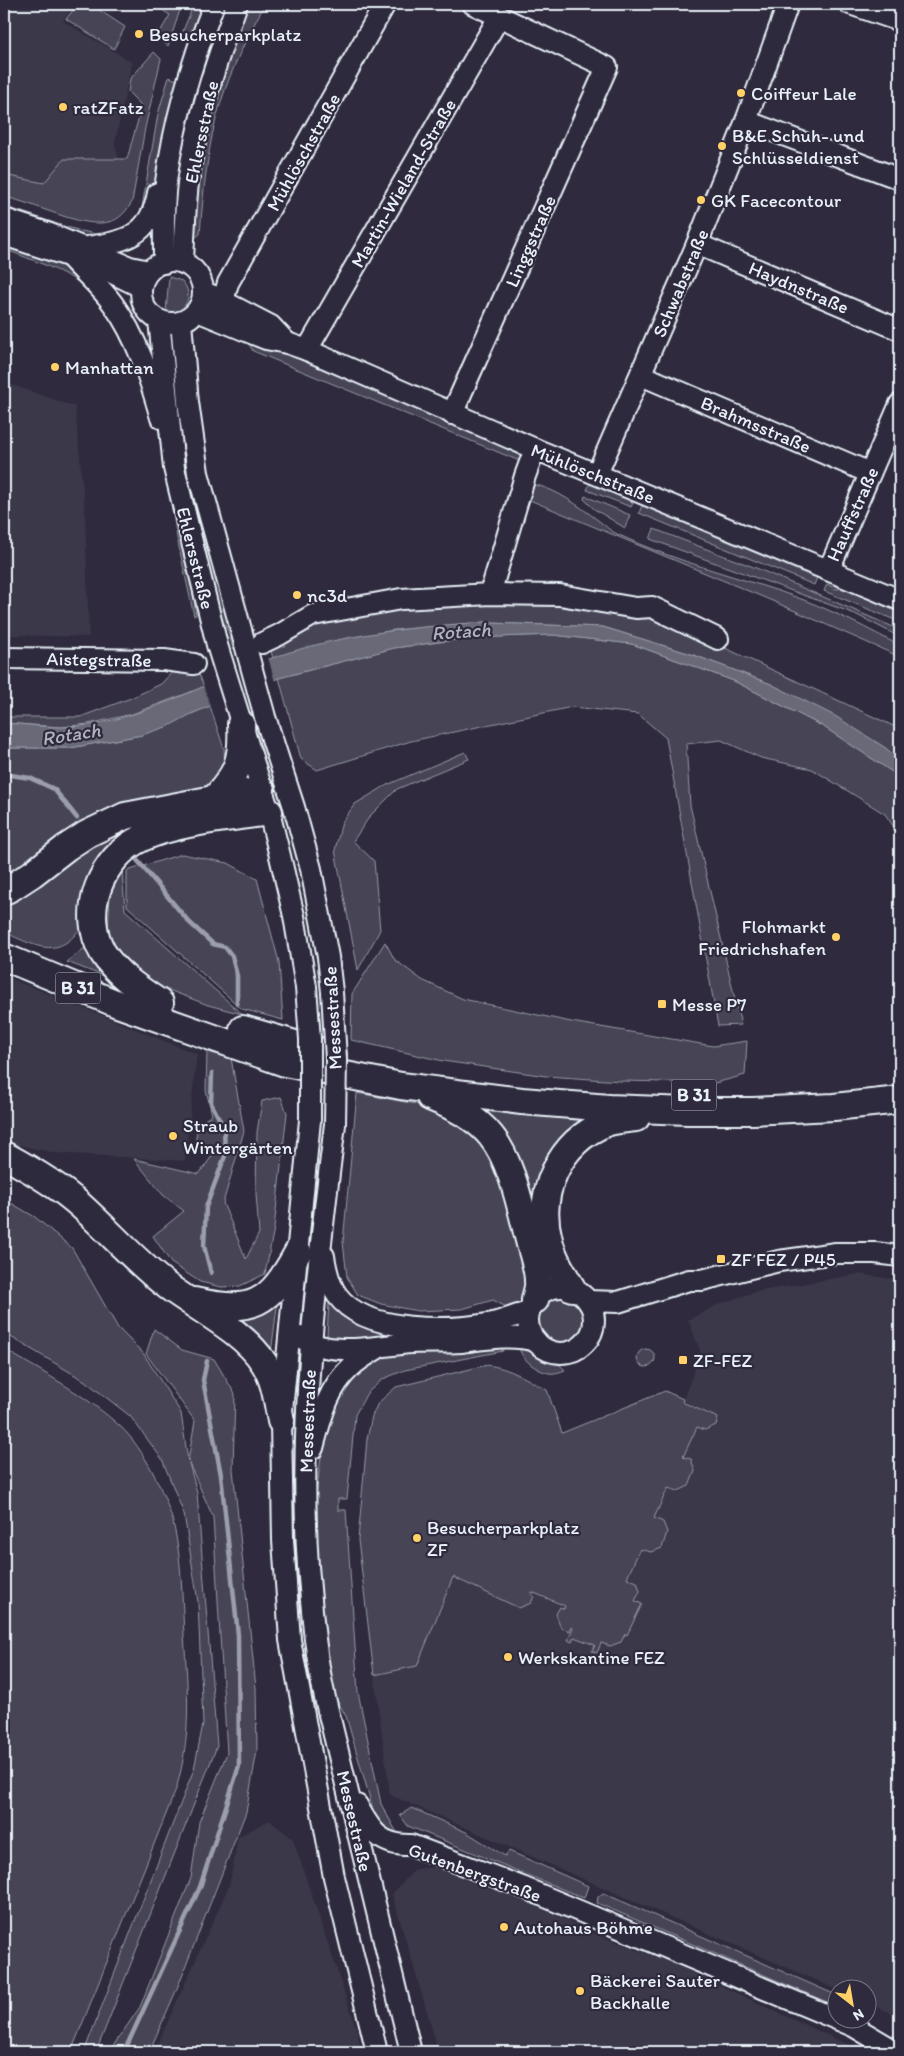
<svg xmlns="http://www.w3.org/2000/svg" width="904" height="2056" font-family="Itim,sans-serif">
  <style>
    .built { fill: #3b3749 }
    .green { fill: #464455; stroke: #979aa6 }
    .water { fill: #696978; stroke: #9c9fab }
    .pier { fill: #2f2a3d }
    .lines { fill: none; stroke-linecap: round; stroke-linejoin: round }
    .stream { stroke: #9c9fab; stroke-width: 4.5 }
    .minor-casing { stroke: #e8f1f8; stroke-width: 24 }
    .major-casing { stroke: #e8f1f8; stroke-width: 30 }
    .minor { stroke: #2f2a3d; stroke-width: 20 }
    .major { stroke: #2f2a3d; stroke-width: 26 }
    .minor-bridge-casing { stroke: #e8f1f8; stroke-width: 24; stroke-linecap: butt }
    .minor-bridge { stroke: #2f2a3d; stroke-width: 20 }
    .poi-dot { fill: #ffd166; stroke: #2f2a3d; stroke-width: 2 }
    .labels { text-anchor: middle; stroke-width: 4.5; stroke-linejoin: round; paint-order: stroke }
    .shield { fill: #2f2a3d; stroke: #b0b5c0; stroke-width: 1 }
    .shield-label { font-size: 18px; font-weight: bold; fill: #e8f1f8 }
    .poi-label { font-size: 19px; fill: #e8f1f8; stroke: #2f2a3d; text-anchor: start }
    .street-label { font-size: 19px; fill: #e8f1f8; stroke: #2f2a3d }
    .water-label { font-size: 20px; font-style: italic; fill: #afb4be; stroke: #2f2a3d }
  </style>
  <rect width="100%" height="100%" fill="#2f2a3d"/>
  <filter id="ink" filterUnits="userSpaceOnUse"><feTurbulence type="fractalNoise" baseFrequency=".02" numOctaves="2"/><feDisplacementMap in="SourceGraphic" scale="10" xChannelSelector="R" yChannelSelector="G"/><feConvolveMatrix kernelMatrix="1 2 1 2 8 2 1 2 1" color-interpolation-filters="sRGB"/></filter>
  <g filter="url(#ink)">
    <g class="built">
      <polygon points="4,4 74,4 63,21 132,62 115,143 121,170 120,198 4,185"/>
      <polygon points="4,382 75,407 85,510 89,637 4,635"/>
      <polygon points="4,976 197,1054 185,1161 55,1153 4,1142"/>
      <polygon points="859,1274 900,1280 900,2010 896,2015 867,2003 866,1988 836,1989 390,1795 374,1675 417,1665 453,1577 519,1608 531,1592 565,1607 564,1609 571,1627 574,1628 574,1636 595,1646 592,1651 597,1652 601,1643 635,1601 637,1582 627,1579 640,1549 663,1522 654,1518 668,1487 678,1491 689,1486 695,1471 683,1457 697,1427 705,1430 716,1425 718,1418 682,1402 701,1353 688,1320 717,1305 754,1292"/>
      <polygon points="269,1820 293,1839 356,2027 362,2052 154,2052 229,1886 238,1837"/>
      <polygon points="450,1866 603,1937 669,1962 864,2052 439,2052 392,1894 415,1869"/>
    </g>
    <g class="green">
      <polygon points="78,4 90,4 125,27 114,49 66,19"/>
      <polygon points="153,4 182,4 168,46 157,37 170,15"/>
      <polygon points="194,4 204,4 189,36 182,33"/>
      <path d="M222,4H232L178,238L171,239C175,182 183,124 199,69C206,47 215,25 222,4Z"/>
      <path d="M247,4H265C248,35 232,67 221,102C208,140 203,194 200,234L196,237L194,236C195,206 196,175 203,145C213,97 230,50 247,4Z"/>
      <path d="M154,52L161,59L145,128L132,202C127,210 121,218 112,221C84,231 34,202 4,197V175L44,183L64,159H127L142,106L128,92L130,79Z"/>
      <path d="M169,77L177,80C166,122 160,165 150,208L141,213L158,114Z"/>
      <path d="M4,207C39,215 72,233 107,235L95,238L83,236L4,210Z"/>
      <path d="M4,244C33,255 72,263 90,290C64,270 34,261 4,249Z"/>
      <path d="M169,277L182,281C195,295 186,315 166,312Z"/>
      <polygon points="244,336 518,452 521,456 522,462 253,351"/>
      <polygon points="170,348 179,348 237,646 233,649 228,631 214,602 191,508 175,400"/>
      <polygon points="156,414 193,594 196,615 194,616 177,538"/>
      <polygon points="591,481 634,501 631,507 587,490"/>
      <path d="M532,484C557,489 579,506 599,521C605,525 610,531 617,534C677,563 742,577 804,600C837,613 869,629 900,646V657L770,600L525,498Z"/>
      <polygon points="585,496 630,515 625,528 594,509 584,499"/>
      <polygon points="643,503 818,575 814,585 639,513"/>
      <polygon points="654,529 756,568 891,626 900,630 900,637 855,614 650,539"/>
      <polygon points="827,584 836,589 843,588 900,613 900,622 824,591"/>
      <polygon points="533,604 658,617 900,729 900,760 884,747 771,684 691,654 603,627 490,623 485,622 394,630 346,639 273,658 270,648 313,621 392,607"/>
      <polygon points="553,635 632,644 734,681 824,727 900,777 900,836 885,814 812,769 761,758 721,740 686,744 690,805 741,1025 718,1026 666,738 638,714 572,707 411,741 317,770 301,759 279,678 394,648 469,638"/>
      <polygon points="197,668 204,687 132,714 88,724 61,727 4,723 4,717 80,717 131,698 161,684 175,669"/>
      <polygon points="210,706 224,749 225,763 212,792 4,880 4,748 70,748 142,735"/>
      <polygon points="465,752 469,759 397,789 370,816 353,841 374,861 380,930 358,970 335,850 342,822 355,804 387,785"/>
      <path d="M144,818L85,921C61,961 39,948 4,932V901L79,852Z"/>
      <polygon points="182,854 228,863 257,879 279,962 283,1020 242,1009 127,906 127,871"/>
      <polygon points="122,870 125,910 242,1014 208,1005 137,978 122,961 108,932 110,895"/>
      <polygon points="385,942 395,960 422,980 463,999 571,1022 713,1046 747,1041 745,1075 715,1083 621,1081 546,1076 443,1061 351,1040 352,994"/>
      <polygon points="87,946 114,980 67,962"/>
      <polygon points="207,1052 231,1058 244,1131 223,1203 246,1259 259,1233 256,1194 257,1132 262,1101 281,1097 287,1113 274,1228 265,1274 240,1286 221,1287 200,1282 171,1263 153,1236 184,1211 163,1195 134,1159 199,1174 215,1152 195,1144 198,1124 212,1115 206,1090"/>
      <polygon points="357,1093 432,1107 488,1143 527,1259 527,1297 512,1310 493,1300 462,1309 418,1311 381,1304 358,1295 347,1277 343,1242"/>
      <polygon points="470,1103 600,1116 548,1168 562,1280 546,1285"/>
      <polygon points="4,1199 35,1217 72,1248 118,1328 143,1353 181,1413 188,1461 195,1421 146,1354 154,1329 182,1350 214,1359 235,1394 233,1469 256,1688 257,1751 246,1812 176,1991 149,2052 109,2052 140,2007 191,1878 199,1822 227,1753 213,1517 189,1463 197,1493 217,1746 96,2052 84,2052 194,1769 203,1724 198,1602 184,1514 162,1459 130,1416 85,1381 4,1333"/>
      <circle cx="561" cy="1320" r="24"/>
      <polygon points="274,1301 277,1307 270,1361 222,1318"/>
      <polygon points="329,1302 334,1302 457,1332 368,1340 332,1339 327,1335"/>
      <polygon points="501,1343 503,1351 405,1370 383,1379 367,1393 355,1415 347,1499 338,1499 338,1510 346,1510 358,1692 381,1804 396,1831 387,1834 381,1828 375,1816 346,1716 332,1692 321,1620 316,1544 316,1496 321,1457 331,1415 347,1382 377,1356"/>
      <path d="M519,1346L535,1347C543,1358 557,1360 565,1370C560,1372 554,1374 549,1373C537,1371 520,1359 519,1346Z"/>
      <circle cx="646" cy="1358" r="9"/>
      <path d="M4,1349C44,1373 86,1395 121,1427C144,1449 164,1491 173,1522C182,1559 182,1598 184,1635C188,1691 192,1736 176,1789L71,2052H4Z"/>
      <path d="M487,1365C510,1368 527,1379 547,1390L562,1433L665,1391L683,1399L682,1402L718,1418L716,1425L705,1430L697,1427L683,1457L691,1459L695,1471L689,1486L678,1491L668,1488L654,1518L663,1522L667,1532L662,1548L651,1552L640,1549L627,1578L637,1582L640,1591L635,1601L642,1604L627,1635L625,1634L621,1642L610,1646L601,1643L597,1653L592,1651L595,1645L574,1637L572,1642L568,1640L573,1628L571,1627L570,1631L561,1628L556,1614L560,1607L564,1609L565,1606L532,1592L531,1594L534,1596L531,1603L519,1608L453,1577L417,1666L374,1675L358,1540L367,1439L372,1416L378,1403L396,1387Z"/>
      <polygon points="412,1808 466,1832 505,1856 509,1851 588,1886 584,1898 408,1826 400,1815"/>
      <polygon points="603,1893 836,1995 836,2006 597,1903 598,1897"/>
    </g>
    <path class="water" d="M485,622L490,623L603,627L691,654L771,684L835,716L884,747L900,760V777L824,727L734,681L632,644L553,635L469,638L394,648L279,678L191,714L169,726L142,735L70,748H4V723C23,724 42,727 60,727C129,728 208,681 272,658C340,634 413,627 485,622Z"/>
    <polygon class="pier" points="268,657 275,682 211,708 203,685"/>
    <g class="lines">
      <g class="stream">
        <polyline points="4,774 30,778 54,789 77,818"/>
        <polyline points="137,860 189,922 213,944 225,947 232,956 237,976 237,1004"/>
        <polyline points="211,1273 204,1246 206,1207 225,1156 224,1128 211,1103 212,1073"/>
        <polyline points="124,2052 200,1887 239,1766 238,1635 221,1475 203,1380 207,1361"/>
      </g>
      <g class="minor-casing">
        <g id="minor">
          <polyline points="850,4 900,21"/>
          <polyline points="746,121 900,179"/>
          <polyline points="4,219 50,234 130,267 149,271"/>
          <polyline points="4,235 96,265 141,287"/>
          <polyline points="697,244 900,330"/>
          <path d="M81,248C121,242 150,239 158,193"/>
          <path d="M71,258C85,274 101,287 113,304C137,337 150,379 161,418"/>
          <circle cx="172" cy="292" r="31"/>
          <path d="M164,263C164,236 163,208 166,182C174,121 192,61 214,4"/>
          <path d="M183,263C184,237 185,210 188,183C196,122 216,62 237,4"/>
          <polyline points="211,295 271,326 287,343"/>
          <polyline points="223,301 228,283 385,4"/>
          <polyline points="197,311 266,339 287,343 307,350 535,449 900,600"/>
          <polyline points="159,320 174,468 217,645 269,812 280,856 294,916 306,987"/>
          <polyline points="181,322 188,402 198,473 265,717 294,807 311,869 328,957 332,992"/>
          <polyline points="307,350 499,17"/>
          <polyline points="641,375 870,473"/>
          <polyline points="452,414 607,67 473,4"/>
          <polyline points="597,474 697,244 746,121 788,4"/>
          <polyline points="828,568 833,560 900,404"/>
          <polyline points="490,594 525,476 535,449"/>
          <polyline points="262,643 279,635 313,615 401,599 490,594 560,595 636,608 652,607 718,639"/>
          <polyline points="4,658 164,660 194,664"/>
          <polyline points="310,1120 281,1421 283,1540 290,1640 334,1877 377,2052"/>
          <path d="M335,1124C317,1272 298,1418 308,1566C312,1611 315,1654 325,1698L411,2052"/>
          <path d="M324,1256C326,1269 329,1284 337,1295C365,1334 450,1331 493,1323C505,1320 517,1315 529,1312"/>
          <circle cx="561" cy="1320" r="33"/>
          <polyline points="588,1301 618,1302 689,1280 702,1280 779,1261 836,1253 875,1253 900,1256"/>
          <path d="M300,1337C329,1358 377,1346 411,1343C428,1342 444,1343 461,1342C486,1339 511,1334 536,1341"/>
          <path d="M313,1448C321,1418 327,1389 351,1367C359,1359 370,1353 380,1347"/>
          <path d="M357,1805C371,1831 380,1846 411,1845L522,1887L853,2026L897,2052"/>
        </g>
      </g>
      <g class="major-casing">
        <g id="major">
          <path d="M214,799C238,774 243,758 241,724"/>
          <polyline points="4,891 12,887 32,874 67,847 87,834 125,816 261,790"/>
          <polyline points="4,957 115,1003 285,1063 401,1086 522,1101 609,1108 688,1111 753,1111 834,1107 900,1100"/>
          <path d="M160,1003C139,989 116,974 103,953C79,912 101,857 142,838C177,822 230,818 269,812"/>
          <polyline points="243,1029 333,1055"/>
          <path d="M430,1097C452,1106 476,1117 491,1136C513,1163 521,1211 530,1244C533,1255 538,1269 538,1281C539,1287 536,1294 535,1300"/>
          <path d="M4,1155C30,1169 58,1185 80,1205C109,1231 135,1261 166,1285C196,1308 244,1331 264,1363C275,1380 277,1401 281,1421"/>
          <path d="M572,1288C563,1273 553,1258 549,1240C536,1193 559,1142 606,1123C615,1120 625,1119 636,1118"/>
          <path d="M194,1301C253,1314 269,1305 298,1252"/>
        </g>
      </g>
      <use href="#minor" class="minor"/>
      <use href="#major" class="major"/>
      <g class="minor-bridge-casing">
        <g id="minor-bridge">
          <polyline points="306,987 310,1039 310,1120"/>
          <polyline points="332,992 336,1059 335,1124"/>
        </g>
      </g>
      <use href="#minor-bridge" class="minor-bridge"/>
    </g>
  </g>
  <g class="poi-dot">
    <circle cx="139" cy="34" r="5"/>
    <circle cx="741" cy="93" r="5"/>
    <circle cx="63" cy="107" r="5"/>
    <circle cx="722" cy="146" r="5"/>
    <circle cx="701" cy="200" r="5"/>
    <circle cx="55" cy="367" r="5"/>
    <circle cx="297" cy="595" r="5"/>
    <circle cx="836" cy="937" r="5"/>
    <rect x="657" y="999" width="10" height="10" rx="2.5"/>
    <circle cx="173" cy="1136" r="5"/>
    <rect x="716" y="1254" width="10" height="10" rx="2.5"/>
    <rect x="678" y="1355" width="10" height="10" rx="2.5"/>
    <circle cx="417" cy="1538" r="5"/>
    <circle cx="508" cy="1657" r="5"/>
    <circle cx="504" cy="1927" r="5"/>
    <circle cx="580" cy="1991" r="5"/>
  </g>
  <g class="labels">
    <g class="shield">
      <rect x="55.5" y="972.5" width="45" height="31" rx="4"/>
      <rect x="671.5" y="1079.5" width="45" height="31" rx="4"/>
    </g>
    <g class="shield-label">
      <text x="78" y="994">B 31</text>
      <text x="694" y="1101">B 31</text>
    </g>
    <g class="poi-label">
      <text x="149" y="41">Besucherparkplatz</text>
      <text x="751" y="100">Coiffeur Lale</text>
      <text x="73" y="114">ratZFatz</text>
      <text x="732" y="142">B&amp;E Schuh- und<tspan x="732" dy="22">Schlüsseldienst</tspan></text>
      <text x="711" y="207">GK Facecontour</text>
      <text x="65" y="374">Manhattan</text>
      <text x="307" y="602">nc3d</text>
      <text x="826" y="933" text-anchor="end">Flohmarkt<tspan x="826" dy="22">Friedrichshafen</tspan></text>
      <text x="672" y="1011">Messe P7</text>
      <text x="183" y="1132">Straub<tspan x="183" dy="22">Wintergärten</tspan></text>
      <text x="731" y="1266">ZF FEZ / P45</text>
      <text x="693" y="1367">ZF-FEZ</text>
      <text x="427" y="1534">Besucherparkplatz<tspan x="427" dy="22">ZF</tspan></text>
      <text x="518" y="1664">Werkskantine FEZ</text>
      <text x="514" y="1934">Autohaus Böhme</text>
      <text x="590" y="1987">Bäckerei Sauter<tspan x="590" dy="22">Backhalle</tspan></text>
    </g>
    <g class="street-label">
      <text transform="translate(201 132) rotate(-78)" y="7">Ehlersstraße</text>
      <text transform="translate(303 152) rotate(-61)" y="7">Mühlöschstraße</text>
      <text transform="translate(403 183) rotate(-60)" y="7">Martin-Wieland-Straße</text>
      <text transform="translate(530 241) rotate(-66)" y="7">Linggstraße</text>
      <text transform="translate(680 283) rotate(-67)" y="7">Schwabstraße</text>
      <text transform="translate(799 287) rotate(23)" y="7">Haydnstraße</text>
      <text transform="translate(756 424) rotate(23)" y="7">Brahmsstraße</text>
      <text transform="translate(593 473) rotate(22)" y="7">Mühlöschstraße</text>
      <text transform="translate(852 514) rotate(-66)" y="7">Hauffstraße</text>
      <text transform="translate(196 558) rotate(76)" y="7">Ehlersstraße</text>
      <text transform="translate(99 659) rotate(1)" y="7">Aistegstraße</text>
      <text transform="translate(332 1018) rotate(-93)" y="7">Messestraße</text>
      <text transform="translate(307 1421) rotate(-88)" y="7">Messestraße</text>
      <text transform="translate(355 1821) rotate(77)" y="7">Messestraße</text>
      <text transform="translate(475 1872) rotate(20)" y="7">Gutenbergstraße</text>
    </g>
    <g class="water-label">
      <text transform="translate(461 631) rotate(-4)" y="7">Rotach</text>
      <text transform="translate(71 734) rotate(-9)" y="7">Rotach</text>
    </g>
  </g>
  <rect width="904" height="2056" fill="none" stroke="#2f2a3d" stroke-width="20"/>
  <rect x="10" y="10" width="884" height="2036" fill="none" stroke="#e8f1f8" stroke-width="2" filter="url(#ink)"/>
  <g transform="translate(852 2004) rotate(149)"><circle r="24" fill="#2f2a3d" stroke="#797a88"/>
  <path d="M0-4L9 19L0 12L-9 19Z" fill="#ffd166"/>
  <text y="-8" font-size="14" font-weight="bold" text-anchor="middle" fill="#e8f1f8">N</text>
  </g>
</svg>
